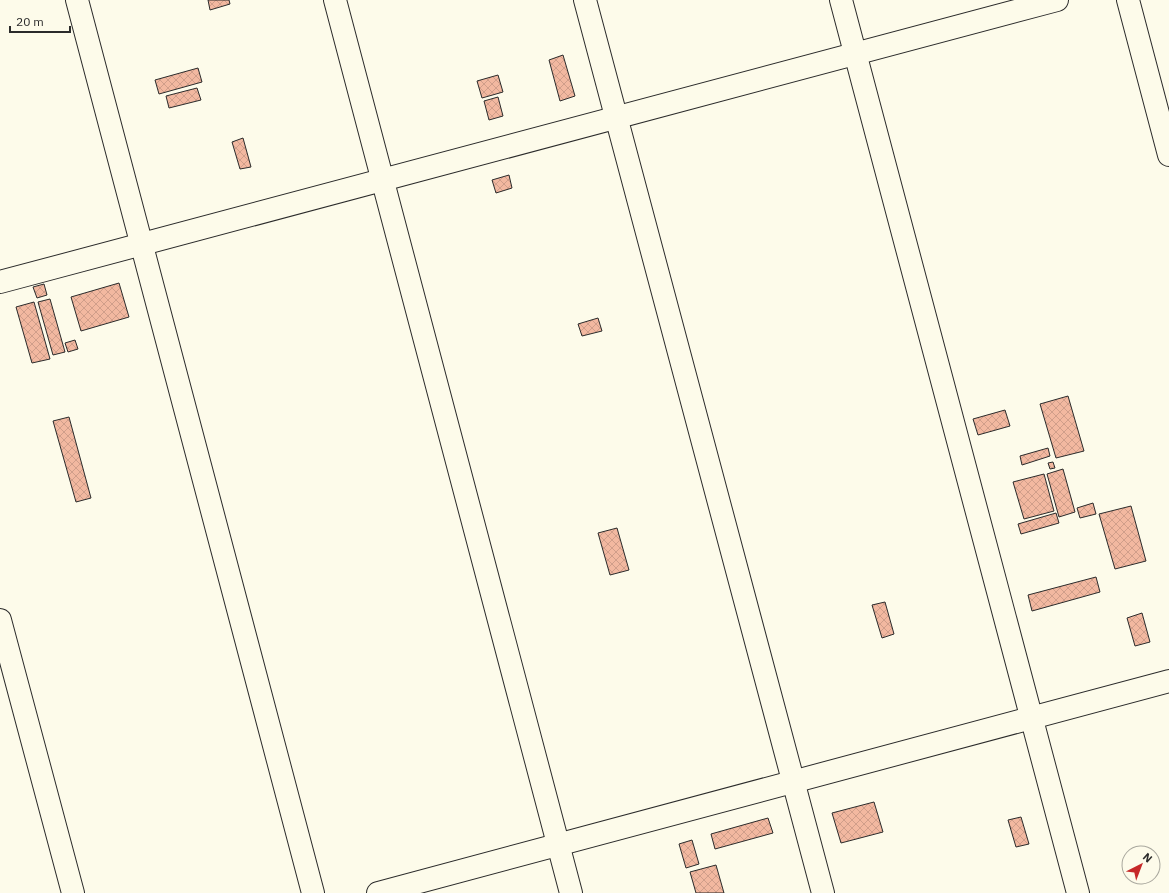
<svg xmlns="http://www.w3.org/2000/svg" width="1169" height="893" font-family="'IBM Plex Sans',sans-serif">
  <style>
    .building { fill: url(#building-cross-hatch); stroke: #2b2b2b }
    .lines { fill: none; stroke-linecap: round; stroke-linejoin: round }
    .minor-casing { stroke: #2b2b2b; stroke-width: 24 }
    .minor { stroke: #fdfbea; stroke-width: 22 }
  </style>
  <defs>
    <pattern id="building-cross-hatch" width="8" height="8" patternUnits="userSpaceOnUse"><rect width="8" height="8" fill="#f2b8a0"/><path d="M0 0l8 8M0 8l8-8" fill="none" stroke="#d09e8a"/></pattern>
  </defs>
  <rect width="100%" height="100%" fill="#fdfbea"/>
  <g class="building">
    <polygon points="208,0 229,0 230,4 210,10"/>
    <polygon points="563,55 575,96 560,101 549,60"/>
    <polygon points="198,68 202,82 159,94 155,80"/>
    <polygon points="498,75 503,92 482,98 477,81"/>
    <polygon points="197,88 201,100 169,108 166,96"/>
    <polygon points="498,97 503,116 489,120 484,101"/>
    <polygon points="243,138 251,167 240,169 232,142"/>
    <polygon points="509,175 512,188 496,193 492,180"/>
    <polygon points="119,283 129,317 81,331 71,297"/>
    <polygon points="44,284 47,295 37,298 33,287"/>
    <polygon points="50,299 65,352 53,355 38,302"/>
    <polygon points="34,302 50,359 32,363 16,307"/>
    <polygon points="598,318 602,331 582,336 578,324"/>
    <polygon points="75,340 78,349 68,352 65,343"/>
    <polygon points="1068,396 1084,451 1056,458 1040,404"/>
    <polygon points="1005,410 1010,426 978,435 973,419"/>
    <polygon points="69,417 91,498 76,502 53,421"/>
    <polygon points="1048,448 1050,456 1022,465 1020,456"/>
    <polygon points="1053,462 1055,468 1050,469 1048,463"/>
    <polygon points="1063,469 1075,512 1059,517 1047,474"/>
    <polygon points="1044,474 1054,511 1024,519 1013,482"/>
    <polygon points="1093,503 1096,514 1080,518 1077,508"/>
    <polygon points="1131,506 1146,561 1115,569 1099,514"/>
    <polygon points="1056,513 1059,523 1021,534 1018,524"/>
    <polygon points="617,528 629,570 610,575 598,533"/>
    <polygon points="1096,577 1100,592 1032,611 1028,595"/>
    <polygon points="885,602 894,634 882,638 872,605"/>
    <polygon points="1142,613 1150,642 1135,646 1127,618"/>
    <polygon points="874,802 883,832 841,843 832,813"/>
    <polygon points="1021,817 1029,844 1016,847 1008,820"/>
    <polygon points="768,818 773,833 715,849 711,834"/>
    <polygon points="692,840 699,864 686,868 679,844"/>
    <polygon points="716,865 724,893 696,893 690,872"/>
  </g>
  <g class="lines">
    <g class="minor-casing">
      <g id="minor">
        <polyline points="77,0 313,893"/>
        <polyline points="335,0 571,893"/>
        <polyline points="585,0 823,893"/>
        <polyline points="841,0 1078,893"/>
        <polyline points="1128,0 1169,155"/>
        <polyline points="0,282 1057,0"/>
        <polyline points="0,620 73,893"/>
        <polyline points="378,893 1169,681"/>
      </g>
    </g>
    <use href="#minor" class="minor"/>
  </g>
  <g transform="translate(1141 865) rotate(42)"><circle r="19" fill="#fdfbea" stroke="#a9a89e"/>
  <path d="M0-3L7 15L0 10L-7 15Z" fill="#c62828"/>
  <text y="-6" font-size="11" font-weight="bold" text-anchor="middle" fill="#2b2b2b">N</text>
  </g>
  <path d="M10 26v6h60v-6" fill="none" stroke="#2b2b2b" stroke-width="2"/>
  <text x="16" y="26" font-size="12" fill="#2b2b2b" stroke="#fdfbea" stroke-width="3" paint-order="stroke">20 m</text>
</svg>
